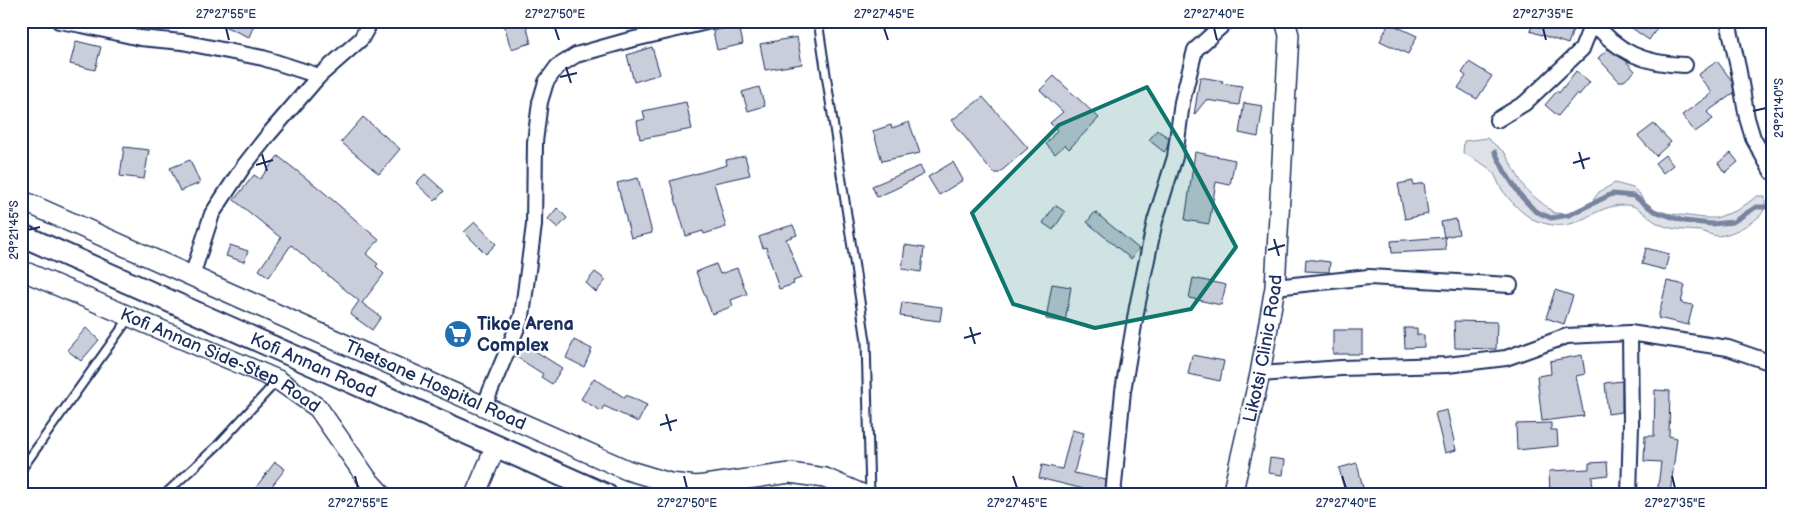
<svg xmlns="http://www.w3.org/2000/svg" width="1793" height="516" font-family="'Balsamiq Sans',sans-serif">
  <style>
    .green { fill: #dee1e7; stroke: #7c88a2 }
    .lines { fill: none; stroke-linecap: round; stroke-linejoin: round }
    .stream { stroke: #77839f; stroke-width: 5 }
    .building { fill: #caceda; stroke: #1b2f5e }
    .lane-casing { stroke: #1b2f5e; stroke-width: 11 }
    .street-casing { stroke: #1b2f5e; stroke-width: 18 }
    .secondary-casing { stroke: #1b2f5e; stroke-width: 22 }
    .primary-casing { stroke: #1b2f5e; stroke-width: 25 }
    .lane { stroke: #fff; stroke-width: 7 }
    .street { stroke: #fff; stroke-width: 14 }
    .secondary { stroke: #fff; stroke-width: 19 }
    .primary { stroke: #fff; stroke-width: 21 }
    .marked { fill: #0f766e; fill-opacity: 0.2; stroke: #0f766e; stroke-width: 4; stroke-linejoin: round }
    .ticks { fill: none; stroke: #1b2f5e; stroke-width: 2 }
    .labels { text-anchor: middle; stroke-width: 4.5; stroke-linejoin: round; paint-order: stroke }
    .poi-label { font-size: 18px; font-weight: bold; fill: #1b2f5e; stroke: #fff; text-anchor: start }
    .street-label { font-size: 18px; fill: #1b2f5e; stroke: #fff }
    .neatline { fill: none; stroke: #1b2f5e; stroke-width: 2 }
    .ticks-label { font-size: 12px; text-anchor: middle; fill: #1b2f5e }
  </style>
  <rect width="100%" height="100%" fill="#fff"/>
  <filter id="ink" filterUnits="userSpaceOnUse"><feTurbulence type="fractalNoise" baseFrequency=".02" numOctaves="2"/><feDisplacementMap in="SourceGraphic" scale="10" xChannelSelector="R" yChannelSelector="G"/><feConvolveMatrix kernelMatrix="1 2 1 2 8 2 1 2 1" color-interpolation-filters="sRGB"/></filter>
  <g filter="url(#ink)">
    <path class="green" d="M1487,138L1505,153L1526,190L1554,213L1572,214L1590,204L1599,192L1615,183L1633,188L1639,193L1646,205L1656,212L1705,218H1716L1738,210L1757,196H1765C1766,211 1763,215 1750,223C1741,229 1729,235 1718,236C1712,236 1706,232 1700,231C1686,230 1672,230 1659,224C1648,219 1639,205 1627,205C1590,204 1579,237 1537,221C1523,216 1509,200 1501,188C1498,183 1496,176 1492,171C1485,164 1472,158 1463,153L1464,141Z"/>
    <g class="lines">
      <polyline class="stream" points="1495,152 1505,172 1520,195 1535,211 1551,218 1569,215 1612,194 1634,196 1654,211 1684,221 1712,224 1733,222 1756,207 1772,207"/>
    </g>
    <g class="building">
      <polygon points="212,21 246,21 254,25 249,37"/>
      <polygon points="503,21 525,21 531,43 511,49"/>
      <polygon points="1534,21 1547,21 1573,30 1568,44 1530,31"/>
      <polygon points="1622,21 1662,21 1649,40"/>
      <polygon points="1389,23 1417,36 1408,54 1380,41"/>
      <polygon points="739,25 743,44 717,50 713,31"/>
      <polygon points="797,37 802,64 765,70 760,44"/>
      <polygon points="76,41 101,47 95,70 70,64"/>
      <polygon points="652,47 660,74 634,82 627,55"/>
      <polygon points="1608,49 1624,59 1635,71 1624,81 1619,81 1598,58"/>
      <polygon points="1717,61 1732,81 1734,93 1707,112 1713,119 1695,132 1682,115 1712,93 1698,75"/>
      <polygon points="1469,62 1492,76 1477,99 1458,88 1466,76 1462,73"/>
      <polygon points="1576,71 1590,82 1579,95 1577,93 1558,116 1545,105 1557,91 1559,93"/>
      <polygon points="1054,76 1099,118 1069,149 1065,145 1055,154 1046,144 1057,130 1050,123 1063,112 1040,90"/>
      <polygon points="1200,77 1223,81 1221,83 1242,86 1239,105 1206,100 1194,115"/>
      <polygon points="759,87 765,106 748,111 742,92"/>
      <polygon points="983,97 1028,148 999,173 994,173 987,166 952,120"/>
      <polygon points="686,102 692,129 640,139 637,121 645,119 643,111"/>
      <polygon points="1244,103 1263,106 1258,137 1239,133"/>
      <polygon points="363,117 400,149 379,174 341,142"/>
      <polygon points="909,122 920,153 882,161 873,131 891,125 892,128"/>
      <polygon points="1654,124 1671,142 1656,156 1638,136"/>
      <polygon points="1157,130 1169,138 1167,148 1164,152 1149,140"/>
      <polygon points="124,147 149,150 144,179 120,176"/>
      <polygon points="1195,152 1235,160 1230,185 1216,182 1209,224 1185,220"/>
      <polygon points="1731,153 1738,162 1725,173 1718,163"/>
      <polygon points="1665,155 1673,165 1663,173 1655,163"/>
      <polygon points="278,156 320,189 379,240 366,254 378,264 376,266 384,274 362,303 381,317 372,330 350,314 359,301 291,245 269,277 259,270 281,238 234,200 254,175 260,179"/>
      <polygon points="745,156 750,175 714,183 726,227 704,234 703,231 686,236 670,181 727,165 726,160"/>
      <polygon points="190,160 200,183 180,191 170,168"/>
      <polygon points="953,162 963,180 939,195 928,177"/>
      <polygon points="920,166 924,174 895,189 877,197 872,186"/>
      <polygon points="425,174 444,191 435,201 416,183"/>
      <polygon points="638,178 652,233 631,238 617,183"/>
      <polygon points="1413,181 1413,185 1424,183 1428,214 1405,219 1398,184"/>
      <polygon points="1055,205 1065,212 1053,230 1043,223"/>
      <polygon points="557,208 567,218 558,228 548,219"/>
      <polygon points="1095,212 1139,249 1131,259 1087,222"/>
      <polygon points="1456,219 1459,234 1444,237 1441,222"/>
      <polygon points="475,222 496,244 486,254 464,232"/>
      <polygon points="793,225 797,235 786,239 801,278 793,281 794,284 779,289 766,247 763,248 759,237 769,233 769,232"/>
      <polygon points="1445,237 1446,250 1392,253 1391,241"/>
      <polygon points="230,245 248,251 244,262 226,256"/>
      <polygon points="905,245 924,248 921,272 902,269"/>
      <polygon points="1646,248 1669,254 1665,270 1642,264"/>
      <polygon points="1306,259 1330,262 1329,272 1305,271"/>
      <polygon points="716,264 720,274 737,268 747,294 731,300 733,306 712,314 696,272"/>
      <polygon points="595,272 606,280 596,292 586,283"/>
      <polygon points="1193,278 1226,285 1221,305 1189,298"/>
      <polygon points="1667,281 1685,285 1681,303 1693,305 1688,325 1658,318"/>
      <polygon points="1052,284 1071,287 1065,322 1046,319"/>
      <polygon points="1555,290 1573,296 1564,324 1546,318"/>
      <polygon points="902,302 942,307 940,321 900,316"/>
      <polygon points="1454,321 1497,322 1496,349 1455,348"/>
      <polygon points="86,328 99,340 81,361 67,350"/>
      <polygon points="1404,328 1417,328 1417,335 1424,335 1424,347 1405,348"/>
      <rect x="1333" y="330" width="29" height="24"/>
      <polygon points="574,340 592,349 584,367 566,358"/>
      <polygon points="521,342 562,368 552,384 541,377 543,374 515,356"/>
      <polygon points="1192,355 1224,361 1220,381 1188,374"/>
      <polygon points="1582,355 1585,374 1576,376 1584,416 1542,421 1537,376 1551,374 1550,361"/>
      <polygon points="594,378 625,398 626,395 647,405 638,422 604,406 601,411 581,399"/>
      <polygon points="1622,381 1622,412 1608,414 1605,383"/>
      <polygon points="1655,390 1670,391 1669,436 1677,438 1670,495 1657,495 1661,462 1644,461 1645,436 1654,436"/>
      <polygon points="1447,410 1456,450 1445,453 1435,413"/>
      <polygon points="1551,423 1551,430 1557,430 1558,446 1517,450 1516,424"/>
      <polygon points="1072,430 1084,433 1074,473 1106,480 1104,494 1039,478 1042,465 1062,469"/>
      <polygon points="1270,458 1285,460 1283,475 1268,473"/>
      <polygon points="275,462 285,469 265,495 250,495"/>
      <polygon points="1607,462 1608,475 1592,477 1593,495 1550,495 1549,471 1589,469 1589,463"/>
      <polygon points="1357,463 1363,488 1345,492 1339,468"/>
    </g>
    <g class="lines">
      <g class="lane-casing">
        <g id="lane">
          <polyline points="818,21 866,341 870,495"/>
          <polyline points="21,470 129,318"/>
          <polyline points="164,495 217,446 276,382"/>
        </g>
      </g>
      <g class="street-casing">
        <g id="street">
          <polyline points="59,21 82,25 80,21"/>
          <polyline points="82,21 82,25 140,38 182,42 263,58 319,76"/>
          <path d="M1593,21C1617,53 1646,64 1685,65"/>
          <polyline points="1728,21 1739,72 1747,118 1753,138 1772,172"/>
          <polyline points="1497,120 1525,103 1582,49 1593,21"/>
          <polyline points="192,276 212,214 243,167 269,134 319,76 361,39 371,21"/>
          <polyline points="1275,287 1369,277 1510,285"/>
          <polyline points="1260,374 1341,368 1447,365 1506,358 1567,336 1630,333 1728,348 1772,363"/>
          <polyline points="484,406 522,316 534,225 535,142 540,102 546,82 557,67 576,55 626,41 711,21"/>
          <polyline points="1113,495 1123,391 1137,307 1155,221 1175,157 1182,102 1195,50 1227,21"/>
          <polyline points="1629,495 1631,424 1630,333"/>
        </g>
      </g>
      <g class="secondary-casing">
        <g id="secondary">
          <path id="s1" d="M21,200L627,470L670,483L697,486L790,473L825,478L864,495"/>
          <path id="s2" d="M21,270L278,380L318,408L368,480L382,495"/>
          <polyline points="475,495 496,446"/>
          <path id="s3" d="M1232,495L1260,374L1275,287L1289,35L1285,21"/>
        </g>
      </g>
      <g class="primary-casing">
        <g id="primary">
          <path id="s4" d="M21,235L606,495"/>
        </g>
      </g>
      <use href="#lane" class="lane"/>
      <use href="#street" class="street"/>
      <use href="#secondary" class="secondary"/>
      <use href="#primary" class="primary"/>
    </g>
  </g>
  <path class="marked" d="M1147,87L1182,145L1236,247L1191,309L1095,328L1013,304L972,213L1059,125Z"/>
  <path class="ticks" d="M226,28L229,40M555,28L559,40M884,28L888,40M1214,28L1217,40M1543,28L1546,40M566,67L571,83M560,77L577,73M1753,111L1766,108M1579,152L1584,169M262,154L267,171M1573,163L1590,158M256,165L273,160M28,230L40,227M1274,239L1279,256M1268,250L1285,245M970,327L975,344M964,338L981,333M666,414L671,431M660,425L677,420M355,476L358,488M684,476L687,488M1013,476L1017,488M1342,476L1346,488M1672,476L1675,488"/>
  <defs>
    <g id="supermarket-disc" transform="scale(1.4375)"><circle r="9.5" fill="#1f6fb2" stroke="#fff"/><path d="M-6-5.5h2.5l.6 2H6L4.5 2H-2.5L-4.4-4H-6ZM-1.5 3.2a1.3 1.3 0 1 0 .1 0ZM3 3.2a1.3 1.3 0 1 0 .1 0Z" fill="#fff"/></g>
  </defs>
  <g fill-rule="evenodd">
    <use href="#supermarket-disc" x="458" y="334"/>
  </g>
  <g class="labels">
    <g class="poi-label">
      <text x="477" y="330">Tikoe Arena<tspan x="477" dy="21">Complex</tspan></text>
    </g>
    <g class="street-label">
      <text dy="6" stroke="none"><textPath href="#s3" startOffset="150">Likotsi Clinic Road</textPath></text>
      <text dy="6" stroke="none"><textPath href="#s2" startOffset="219">Kofi Annan Side-Step Road</textPath></text>
      <text dy="6" stroke="none"><textPath href="#s4" startOffset="320">Kofi Annan Road</textPath></text>
      <text dy="6" stroke="none"><textPath href="#s1" startOffset="454">Thetsane Hospital Road</textPath></text>
    </g>
  </g>
  <rect width="1793" height="516" fill="none" stroke="#fff" stroke-width="55"/>
  <rect x="28" y="28" width="1738" height="460" class="neatline"/>
  <g class="ticks-label">
    <text x="226" y="18">27°27'55"E</text>
    <text x="555" y="18">27°27'50"E</text>
    <text x="884" y="18">27°27'45"E</text>
    <text x="1214" y="18">27°27'40"E</text>
    <text x="1543" y="18">27°27'35"E</text>
    <text transform="translate(1779 108) rotate(-90)" y="4">29°21'40"S</text>
    <text transform="translate(14 230) rotate(-90)" y="4">29°21'45"S</text>
    <text x="358" y="507">27°27'55"E</text>
    <text x="687" y="507">27°27'50"E</text>
    <text x="1017" y="507">27°27'45"E</text>
    <text x="1346" y="507">27°27'40"E</text>
    <text x="1675" y="507">27°27'35"E</text>
  </g>
</svg>
